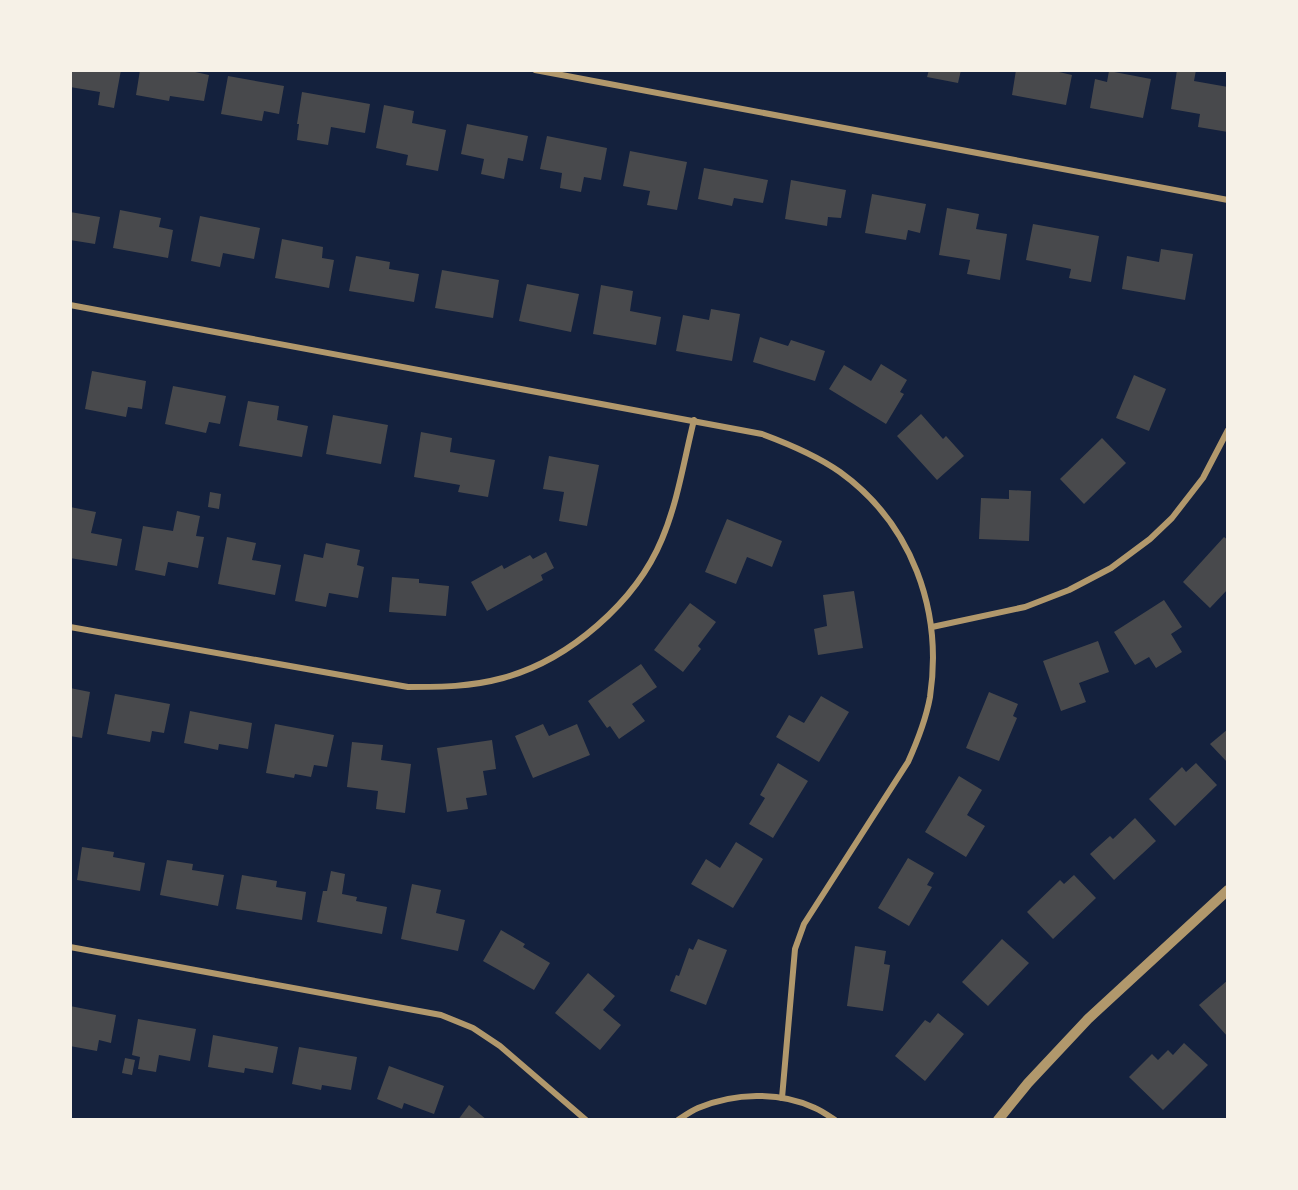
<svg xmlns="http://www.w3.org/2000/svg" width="1298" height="1190" font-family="Signika,sans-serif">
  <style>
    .building { fill: #48494c }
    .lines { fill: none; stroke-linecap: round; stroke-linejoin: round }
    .minor { stroke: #b1986c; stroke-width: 6 }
    .tertiary { stroke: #b1986c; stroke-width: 10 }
  </style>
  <rect width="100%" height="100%" fill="#14213d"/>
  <g class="building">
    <polygon points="70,70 121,70 114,108 98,105 100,92 70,87"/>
    <polygon points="140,70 186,70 209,75 204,101 170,96 169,101 136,95"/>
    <polygon points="929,70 961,70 958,83 927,77"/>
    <polygon points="1016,70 1059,70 1059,72 1072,75 1066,105 1012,95"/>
    <polygon points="1177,70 1196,70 1194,81 1228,87 1228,132 1198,127 1200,114 1171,109"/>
    <polygon points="1109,71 1151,79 1143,118 1090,108 1095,79 1107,82"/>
    <polygon points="228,76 284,86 279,114 264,111 262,121 221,114"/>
    <polygon points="302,92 370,104 365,133 331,127 328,145 297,140 299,124 297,124"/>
    <polygon points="384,105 414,111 412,123 446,130 438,171 406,165 408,155 376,148"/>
    <polygon points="467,124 528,136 523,161 508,158 504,179 481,174 484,159 461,154"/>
    <polygon points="547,136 607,148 601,180 584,177 581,192 560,188 562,173 540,169"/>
    <polygon points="630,151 687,162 677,210 647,205 650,191 623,186"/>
    <polygon points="704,168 768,180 763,203 734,198 732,206 698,199"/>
    <polygon points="791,180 846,190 841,218 828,217 827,226 785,219"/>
    <polygon points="872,194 926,204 920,233 908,230 906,240 865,233"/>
    <polygon points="947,208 979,214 976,229 1007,234 1000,280 967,274 970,260 939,255"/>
    <polygon points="120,210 161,218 159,227 173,230 168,258 113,248"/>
    <polygon points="70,212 100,217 95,244 70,240"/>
    <polygon points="200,216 260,228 254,259 223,253 220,267 191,261"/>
    <polygon points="1033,224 1099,236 1091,282 1069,278 1071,269 1026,260"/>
    <polygon points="282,239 323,247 322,258 334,260 329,288 275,278"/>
    <polygon points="1161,249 1193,254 1185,300 1122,289 1127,256 1159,262"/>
    <polygon points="356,256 390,262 389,269 419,274 414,302 349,291"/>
    <polygon points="442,270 499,280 493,318 435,308"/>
    <polygon points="527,284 579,294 571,332 519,321"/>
    <polygon points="601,285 633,291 630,311 661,317 656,345 593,334"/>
    <polygon points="711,309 740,314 732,361 676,351 683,315 709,320"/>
    <polygon points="760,337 788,346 791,340 825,351 815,381 753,362"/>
    <polygon points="881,364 907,380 900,392 904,394 886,424 829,389 844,365 871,381"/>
    <polygon points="92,371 146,381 142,409 128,407 126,417 85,409"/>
    <polygon points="1134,375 1166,389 1149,431 1116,418"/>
    <polygon points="173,386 226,396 220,424 209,422 206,433 165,424"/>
    <polygon points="248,401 279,406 277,420 308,426 302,457 239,446"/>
    <polygon points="921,414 943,439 946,436 964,456 937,480 897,436"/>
    <polygon points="333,415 388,425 381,464 326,454"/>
    <polygon points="421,432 452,438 450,452 495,460 488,497 458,492 460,485 414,477"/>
    <polygon points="1102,438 1126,463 1084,504 1060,479"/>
    <polygon points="549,456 599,465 587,526 559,521 564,492 543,489"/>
    <polygon points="1009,490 1031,491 1029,541 979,539 981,498 1009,499"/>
    <polygon points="210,492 221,494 219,509 208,507"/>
    <polygon points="70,507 96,512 91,533 122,539 117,566 70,558"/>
    <polygon points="177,511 200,516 196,536 204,537 198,568 168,562 165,576 135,570 143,526 173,531"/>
    <polygon points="727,519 782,541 772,567 747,557 736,584 705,572"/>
    <polygon points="227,537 256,543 252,560 281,565 275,595 218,584"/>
    <polygon points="1224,537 1228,540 1228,589 1210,608 1183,582"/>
    <polygon points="326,543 360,550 357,565 364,567 358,598 329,593 326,607 295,601 304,554 323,558"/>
    <polygon points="546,552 554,568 541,575 543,580 487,611 471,582 502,565 504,569 530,555 533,559"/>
    <polygon points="392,577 419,579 419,583 449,586 446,616 389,612"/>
    <polygon points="854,591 863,648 818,655 814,629 827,626 823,595"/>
    <polygon points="1164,600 1182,627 1171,634 1182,652 1156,668 1149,657 1135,665 1114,632"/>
    <polygon points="690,603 716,622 698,646 701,649 683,672 654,650"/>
    <polygon points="1098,641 1109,672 1079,683 1086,702 1061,711 1043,661"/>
    <polygon points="641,664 657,687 632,704 645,721 619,739 610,726 607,728 588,701"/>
    <polygon points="70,688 90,692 82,738 70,736"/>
    <polygon points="989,692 1018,704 1013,716 1017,718 999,761 966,748"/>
    <polygon points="115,694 170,704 164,733 152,731 150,742 107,734"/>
    <polygon points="821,696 849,712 819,762 776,737 789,715 804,723"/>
    <polygon points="190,711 252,723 248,749 219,744 218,750 184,743"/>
    <polygon points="275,724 334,735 327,767 314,765 311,777 295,774 294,778 266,773"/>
    <polygon points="543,724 549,736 577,724 590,755 533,778 515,736"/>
    <polygon points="1228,729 1228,763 1210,744"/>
    <polygon points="492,740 496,769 483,771 487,795 466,798 468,809 447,812 437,748"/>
    <polygon points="352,742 383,745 381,760 411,764 405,813 376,809 378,791 347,787"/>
    <polygon points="778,763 808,781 773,838 749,824 765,798 760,795"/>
    <polygon points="1196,763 1217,785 1175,826 1149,799 1182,767 1186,772"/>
    <polygon points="959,776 982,790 967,815 985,826 966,857 925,832"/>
    <polygon points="1135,818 1156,841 1114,880 1090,854 1110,836 1113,839"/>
    <polygon points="736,842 763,859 733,908 691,884 706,859 720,868"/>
    <polygon points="82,847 114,852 113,857 145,863 140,891 77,880"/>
    <polygon points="908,858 934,873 927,885 932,887 909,926 878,908"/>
    <polygon points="167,860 193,864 192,870 224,875 218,906 160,895"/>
    <polygon points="331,871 345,874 342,894 357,897 356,901 387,907 382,934 317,922 323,891 327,891"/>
    <polygon points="242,875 277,881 276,887 306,892 302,920 236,909"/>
    <polygon points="1074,875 1096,898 1053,939 1027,912 1060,880 1064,884"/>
    <polygon points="412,884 441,890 436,913 465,920 458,951 401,939"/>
    <polygon points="501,930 525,944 523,947 550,963 534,990 483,961"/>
    <polygon points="698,939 727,950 706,1005 670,991 676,975 679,976 689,948 693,950"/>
    <polygon points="1002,939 1029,963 988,1006 962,982"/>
    <polygon points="855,946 886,951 884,964 890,965 883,1011 847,1006"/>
    <polygon points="588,973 615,996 603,1010 621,1025 600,1050 555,1013"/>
    <polygon points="1228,980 1228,1037 1199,1005"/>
    <polygon points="70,1006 116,1015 111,1043 99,1040 97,1051 70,1046"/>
    <polygon points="938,1013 964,1034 925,1081 895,1056 925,1020 930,1023"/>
    <polygon points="138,1019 196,1029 190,1061 159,1055 156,1072 138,1069 140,1057 132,1055"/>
    <polygon points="213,1035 278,1047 273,1073 245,1068 244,1073 208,1067"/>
    <polygon points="1184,1043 1208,1065 1163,1110 1129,1077 1152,1054 1158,1060 1168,1050 1173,1055"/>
    <polygon points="299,1047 357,1057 351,1090 322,1085 321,1090 292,1084"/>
    <polygon points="125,1058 135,1060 132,1075 122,1073"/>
    <polygon points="389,1066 444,1086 434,1114 404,1103 402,1109 377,1099"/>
    <polygon points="469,1105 487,1120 458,1120"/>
  </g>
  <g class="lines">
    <g class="minor">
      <polyline points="535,70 1228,200"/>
      <path d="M70,305L762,434C789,444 816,455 840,472C912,524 943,610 930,697C926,719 917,742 908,762L804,924L795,949L782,1098"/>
      <path d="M70,627L408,687C441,687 470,687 503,678C569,660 636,602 662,539C678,501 684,460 694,420"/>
      <polyline points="932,627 1025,607 1069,590 1111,568 1150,539 1172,518 1203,478 1228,430"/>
      <polyline points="70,947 441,1015 473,1028 500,1046 586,1120"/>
      <path d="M678,1120C684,1116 691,1111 698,1108C734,1093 779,1091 815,1108C822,1111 829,1116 835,1120"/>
    </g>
    <polyline class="tertiary" points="998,1120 1028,1083 1088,1019 1228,890"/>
  </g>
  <rect width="1298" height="1190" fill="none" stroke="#f6f1e7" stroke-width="144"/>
</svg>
